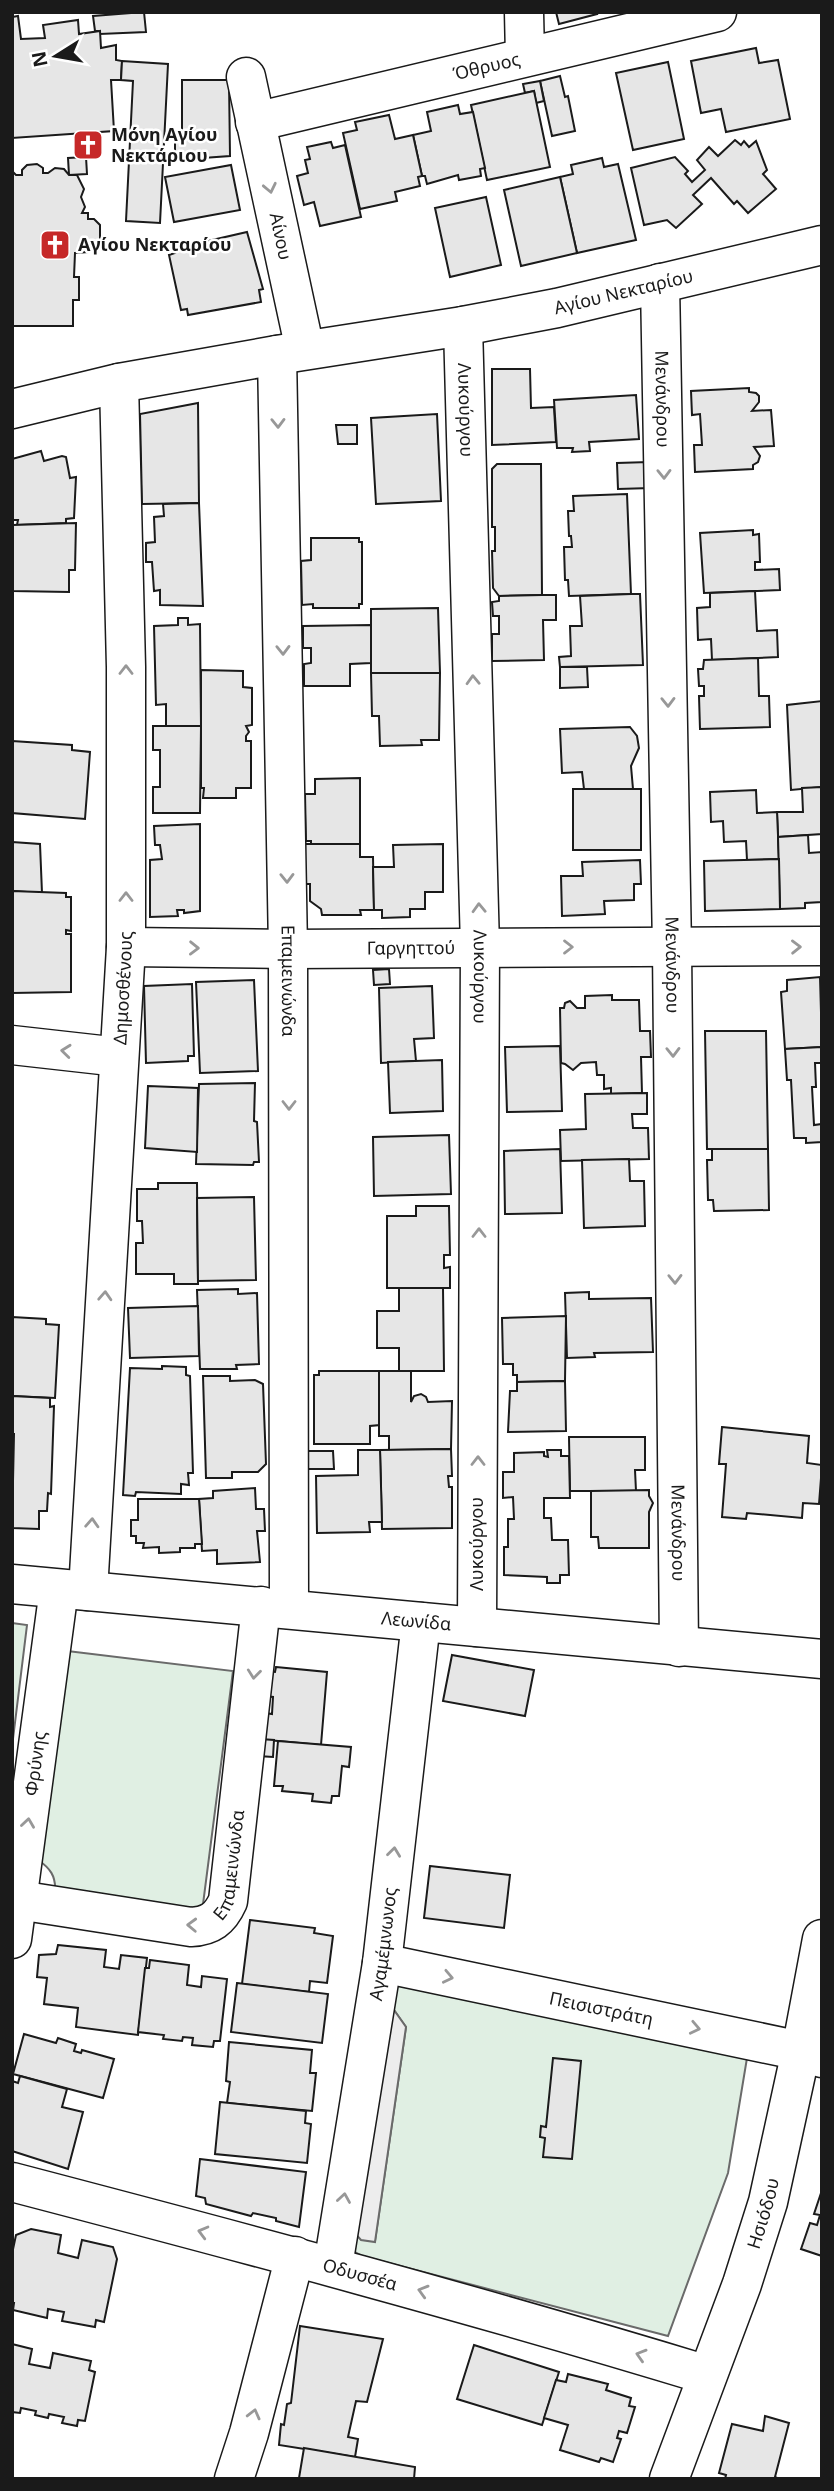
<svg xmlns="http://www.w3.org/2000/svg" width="834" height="2491" font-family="'Noto Sans',sans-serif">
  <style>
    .green { fill: #e0efe3; stroke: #6a6a6a; stroke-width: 2 }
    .parking { fill: #ededed; stroke: #6a6a6a; stroke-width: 2 }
    .building { fill: #e6e6e6; stroke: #1a1a1a; stroke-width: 2 }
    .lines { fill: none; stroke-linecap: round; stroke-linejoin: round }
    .minor-casing { stroke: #1a1a1a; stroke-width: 41 }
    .minor { stroke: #fff; stroke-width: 38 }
    .oneway { stroke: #989898 }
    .labels { text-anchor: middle; stroke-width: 5; stroke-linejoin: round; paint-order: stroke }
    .street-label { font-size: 18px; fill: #1a1a1a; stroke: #fff }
    .poi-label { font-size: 18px; font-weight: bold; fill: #1a1a1a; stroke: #fff; text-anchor: start }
  </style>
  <rect width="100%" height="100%" fill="#fff"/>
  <g class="green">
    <polygon points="12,1623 27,1625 12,1747"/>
    <path d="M59,1650L233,1671L202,1912L55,1891C56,1876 50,1868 38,1860Z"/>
    <polygon points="385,1982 747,2058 728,2173 668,2336 362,2256 349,2249 351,2229 375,2241 406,2027 382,1993"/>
  </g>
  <polygon class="parking" points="382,1993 406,2027 375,2242 361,2240 351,2229"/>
  <g class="building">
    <polygon points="144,12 146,32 100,34 100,31 95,31 93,16"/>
    <polygon points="556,12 596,12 597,14 559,24"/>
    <polygon points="18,16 21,39 45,38 43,25 78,20 79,34 100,31 101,48 116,45 116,60 122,61 121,80 111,80 114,131 12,138 12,17"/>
    <polygon points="756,48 759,63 778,60 790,119 726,132 721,109 701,113 691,61"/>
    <polygon points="122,61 168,64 160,223 126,221 133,81 121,80"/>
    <polygon points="668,62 684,139 633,150 616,73"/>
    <polygon points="560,76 565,97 568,96 575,131 552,136 540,81"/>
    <polygon points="182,80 229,80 230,156 175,160 175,141 182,141"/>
    <polygon points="540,81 544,101 536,103 534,91 525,93 523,84"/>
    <polygon points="534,91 550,167 487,180 471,105"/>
    <polygon points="458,105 460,114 473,112 485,168 480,169 481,176 459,180 458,175 427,184 425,176 422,176 413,135 431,131 427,112"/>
    <polygon points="389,115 395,139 413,135 422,176 418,177 420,186 395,192 397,201 360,209 343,133 357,130 355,122"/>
    <polygon points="735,140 741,145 744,141 749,147 756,141 767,170 763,174 776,189 748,213 737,201 734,204 711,178 693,195 702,204 676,228 667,220 644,225 631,168 675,157 688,171 685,174 692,182 705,170 697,160 709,147 718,156"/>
    <polygon points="331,142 333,148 345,145 361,217 320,226 314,202 304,205 297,176 308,173 305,160 310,159 307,147"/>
    <polygon points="86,157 87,174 69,175 68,158"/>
    <polygon points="602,158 604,167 618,164 636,240 577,253 560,177 573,174 571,165"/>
    <polygon points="37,164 43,168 43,173 48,173 55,168 64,169 69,175 77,175 84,189 81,197 85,207 82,213 88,213 88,219 94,219 100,225 100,240 94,249 88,249 88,252 75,253 74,277 79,277 79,300 73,300 73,326 12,326 12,171 16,175 22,175 22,170 27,165"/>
    <polygon points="231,165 240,210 174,222 165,177"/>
    <polygon points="560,177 577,253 521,266 504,190"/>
    <polygon points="486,197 501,265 450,277 435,208"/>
    <polygon points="247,232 263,289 259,290 261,302 188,315 187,309 181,310 169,255 175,253 173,249"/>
    <polygon points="492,369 530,369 531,408 554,407 556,442 492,445"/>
    <polygon points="749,388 749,392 756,393 759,396 759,402 752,411 771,410 774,446 754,447 760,456 758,462 753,465 753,469 695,472 694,445 702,445 700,414 692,415 691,391"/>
    <polygon points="636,395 639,439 589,442 590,451 572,452 573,448 557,448 554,400"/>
    <polygon points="198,403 199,503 142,504 140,414"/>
    <polygon points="437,414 441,501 376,504 371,418"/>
    <polygon points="336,425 357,425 357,444 338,444"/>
    <polygon points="41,451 44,461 62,456 66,457 70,478 76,477 74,518 66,519 66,523 17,525 18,520 12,520 12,459"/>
    <polygon points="649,462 651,488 618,489 617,463"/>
    <polygon points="497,464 541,464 542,595 499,596 493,588 492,551 495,551 495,527 492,527 492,469"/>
    <polygon points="627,494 631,594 569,596 568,580 565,580 564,547 572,547 571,536 569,536 568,511 574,511 573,496"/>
    <polygon points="199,503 203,606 160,605 160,590 154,591 152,562 146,562 146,543 155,542 154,517 164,516 163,504"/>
    <polygon points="76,523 75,570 69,570 69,592 12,591 13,525"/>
    <polygon points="753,530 753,535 759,534 760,562 755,562 755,570 779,569 780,590 704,593 700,533"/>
    <polygon points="311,538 359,538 359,542 362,542 362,604 359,604 359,608 313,608 313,604 302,605 301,561 311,560"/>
    <polygon points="755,591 757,631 777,630 778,657 712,660 711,639 698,640 697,608 710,607 710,593"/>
    <polygon points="631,594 640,594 643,665 560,667 559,657 571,656 570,626 582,626 580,596"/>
    <polygon points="542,595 556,595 556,620 543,620 544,660 492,661 492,634 499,634 499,616 493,616 492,602 499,601 499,596"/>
    <polygon points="438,608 440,673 371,673 371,609"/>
    <polygon points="178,618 188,618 188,625 200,624 201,726 166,726 166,704 156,705 154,626 178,625"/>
    <polygon points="371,625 371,663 350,664 350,686 304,686 304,664 311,663 311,648 303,648 303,626"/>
    <polygon points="758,658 759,696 769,696 770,727 700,729 699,696 704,696 704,686 699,686 698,669 703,669 704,660"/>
    <polygon points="560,667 587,667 588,687 560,688"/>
    <polygon points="201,670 243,671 243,687 252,688 252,725 246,726 249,732 246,736 246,741 251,741 251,788 236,788 236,798 203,798 204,788 201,788"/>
    <polygon points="371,673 440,673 439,740 421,740 422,745 380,746 379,716 372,716"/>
    <polygon points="822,701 822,787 791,790 787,705"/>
    <polygon points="153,726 201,726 200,813 153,813 153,787 160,787 160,750 153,750"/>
    <polygon points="630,727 637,736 639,748 631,766 633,789 584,789 582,772 562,773 560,729"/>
    <polygon points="12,741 72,745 72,750 90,752 85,819 12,813"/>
    <polygon points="360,778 360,844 311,844 311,841 306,841 305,794 315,794 315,779"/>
    <polygon points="822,787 822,834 778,837 777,812 803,812 802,788"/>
    <rect x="573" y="789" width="68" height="61"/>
    <polygon points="756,790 757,813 777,812 779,859 747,860 746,841 724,842 723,821 711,822 710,792"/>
    <polygon points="200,824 200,911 184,913 184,910 177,910 178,916 150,917 150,860 162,859 160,845 155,845 154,826"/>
    <polygon points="808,835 809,853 822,852 822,902 805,903 805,908 780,909 778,837"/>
    <polygon points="12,842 40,844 42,893 12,891"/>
    <polygon points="305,844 360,844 360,857 373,857 374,910 360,910 361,915 322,915 321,909 310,901 310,884 305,884"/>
    <polygon points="443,844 443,892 425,892 425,909 410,909 410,917 382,918 382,910 374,910 373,867 394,867 393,845"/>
    <polygon points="779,859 780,909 705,911 704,861"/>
    <polygon points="640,860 641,884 634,884 634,900 604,901 605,914 562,916 561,876 583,876 582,862"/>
    <polygon points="12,891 66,893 66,897 71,897 71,931 66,930 66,934 71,934 71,992 12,993"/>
    <polygon points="389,969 390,984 374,985 373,970"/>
    <polygon points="820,977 822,1047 785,1049 781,992 787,991 787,980"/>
    <polygon points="254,980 258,1071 200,1073 196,982"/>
    <polygon points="192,984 194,1056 188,1056 188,1061 146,1063 144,986"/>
    <polygon points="432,986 434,1038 414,1039 416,1061 381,1063 379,988"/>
    <polygon points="612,995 612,1000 639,1000 640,1031 650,1031 651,1057 641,1057 642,1093 611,1094 611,1088 604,1089 604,1075 597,1075 596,1062 581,1063 573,1070 565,1064 561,1063 560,1008 564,1008 565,1003 570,1001 577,1008 585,1008 585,996"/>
    <polygon points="705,1031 766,1031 768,1149 707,1149"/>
    <polygon points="560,1046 562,1111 507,1112 505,1047"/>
    <polygon points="822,1047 822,1063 815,1063 816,1087 812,1087 814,1125 822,1124 822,1142 806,1143 806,1138 794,1138 791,1080 787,1080 785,1049"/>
    <polygon points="442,1060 443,1111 390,1113 388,1062"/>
    <polygon points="255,1083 254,1121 257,1122 259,1162 254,1162 253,1165 196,1164 199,1084"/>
    <polygon points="148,1086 198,1088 197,1152 145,1148"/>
    <polygon points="647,1093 647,1114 632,1114 633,1128 648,1128 649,1159 561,1161 560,1130 586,1129 585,1094"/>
    <polygon points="449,1135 451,1194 374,1196 373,1137"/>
    <polygon points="560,1149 562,1213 505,1214 504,1151"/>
    <polygon points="712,1149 768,1149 769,1210 714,1211 713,1200 708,1200 707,1160 712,1160"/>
    <polygon points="629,1159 630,1181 644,1181 645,1226 584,1228 582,1160"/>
    <polygon points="158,1183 197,1183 198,1284 174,1284 174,1274 136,1274 136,1243 143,1243 142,1221 137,1221 137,1189 158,1189"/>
    <polygon points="254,1197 256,1280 198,1281 197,1198"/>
    <polygon points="416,1206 449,1206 450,1255 444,1255 444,1268 450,1267 450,1288 387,1288 387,1216 416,1216"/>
    <polygon points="399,1288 443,1288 444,1371 399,1371 399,1348 377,1348 377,1311 399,1311"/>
    <polygon points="238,1289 238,1294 257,1293 259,1364 236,1365 237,1369 200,1369 197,1290"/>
    <polygon points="589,1292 589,1299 651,1298 653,1352 594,1353 595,1357 567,1358 565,1293"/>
    <polygon points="198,1306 199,1356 130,1358 128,1308"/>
    <polygon points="566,1316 565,1381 517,1382 517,1375 513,1375 513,1364 503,1364 502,1318"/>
    <polygon points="12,1317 46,1319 46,1324 59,1325 55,1398 12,1396"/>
    <polygon points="162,1366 186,1367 186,1375 190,1376 193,1473 188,1473 189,1485 181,1484 181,1494 136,1492 135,1496 123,1495 130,1368 162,1369"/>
    <polygon points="319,1371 379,1371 380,1425 370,1426 370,1444 314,1444 314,1375 319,1375"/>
    <polygon points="379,1371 411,1371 411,1402 414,1396 421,1394 426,1397 428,1402 452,1401 451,1449 389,1450 389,1436 379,1436"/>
    <polygon points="203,1376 230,1376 230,1381 255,1380 263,1384 266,1464 258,1472 232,1472 232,1478 206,1478"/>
    <polygon points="565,1381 566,1431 508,1432 510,1391 517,1391 517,1382"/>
    <polygon points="12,1396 50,1398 50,1407 54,1406 51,1494 48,1493 47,1511 39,1511 39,1529 12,1528 14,1434 12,1434"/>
    <polygon points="722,1427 809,1436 807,1463 822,1465 819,1504 803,1503 802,1518 747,1513 746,1519 722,1517 726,1464 719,1464"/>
    <polygon points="569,1437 645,1437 645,1470 635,1470 636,1491 570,1491"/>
    <polygon points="451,1449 452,1476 448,1476 449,1487 452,1487 452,1528 382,1529 380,1450"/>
    <polygon points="358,1450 380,1450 382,1522 369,1522 370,1532 317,1533 316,1476 358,1475"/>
    <polygon points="547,1450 561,1450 561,1456 569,1456 570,1498 544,1498 544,1518 551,1518 552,1540 568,1540 569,1575 560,1575 560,1583 547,1583 547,1577 504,1575 504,1547 508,1547 508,1519 514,1519 513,1497 503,1498 503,1472 514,1472 514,1453 544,1452 544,1456 548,1457"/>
    <polygon points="298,1451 333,1451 334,1469 298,1469"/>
    <polygon points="255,1488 256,1509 264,1509 265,1531 257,1531 260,1562 217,1564 217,1550 202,1551 199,1499 213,1498 213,1491"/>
    <polygon points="649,1490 649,1496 653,1503 649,1512 649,1548 599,1548 598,1537 591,1537 591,1491"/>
    <polygon points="138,1499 199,1499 202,1544 195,1544 195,1548 180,1548 180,1552 159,1553 159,1547 143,1548 144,1543 136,1543 136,1536 131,1536 131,1520 138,1520"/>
    <polygon points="452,1655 534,1670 525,1716 443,1701"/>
    <polygon points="276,1667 327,1672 321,1745 257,1739 259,1712 272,1714 273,1697 264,1696 266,1671 275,1672"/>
    <polygon points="260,1739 274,1740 273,1757 258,1756"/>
    <polygon points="278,1741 351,1747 349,1767 342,1766 339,1796 332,1796 331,1803 312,1801 313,1794 282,1791 283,1786 274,1786"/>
    <polygon points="430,1866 510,1875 504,1928 424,1918"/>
    <polygon points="250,1920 315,1928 314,1933 333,1936 327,1983 310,1981 309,1992 242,1984"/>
    <polygon points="58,1945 106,1950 104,1967 119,1969 121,1955 147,1958 138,2035 76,2027 78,2008 44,2004 47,1978 37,1977 39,1955 56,1954"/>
    <polygon points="150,1960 189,1965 187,1985 201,1987 202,1976 227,1979 220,2041 214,2041 213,2047 192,2045 193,2038 183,2037 182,2041 163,2039 164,2035 138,2032 145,1968 149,1968"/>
    <polygon points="237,1983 328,1994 322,2043 231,2032"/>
    <polygon points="24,2034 56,2043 58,2038 76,2044 74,2051 81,2053 82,2050 114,2059 103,2098 13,2074"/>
    <polygon points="229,2042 312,2050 310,2073 316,2073 312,2111 227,2103 230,2082 226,2081"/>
    <polygon points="553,2058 581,2061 572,2159 543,2157 545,2138 540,2137 541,2126 546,2127"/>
    <polygon points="20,2076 67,2089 62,2107 83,2112 68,2169 12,2151 12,2081 18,2083"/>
    <polygon points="220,2102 306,2111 305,2123 311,2124 307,2163 215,2154"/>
    <polygon points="200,2159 306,2172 299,2227 276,2221 276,2218 253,2213 251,2216 206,2204 205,2198 196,2196"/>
    <polygon points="822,2190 822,2256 801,2249 810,2223 817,2225 820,2215 814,2214"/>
    <polygon points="31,2229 61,2235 58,2253 78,2258 82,2240 113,2247 117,2259 104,2322 96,2320 95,2327 62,2321 64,2312 48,2309 47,2318 13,2310 14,2303 12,2303 12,2254 16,2235"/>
    <polygon points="300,2326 383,2339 367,2402 356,2401 348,2437 358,2439 355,2457 279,2445 281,2424 284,2425 287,2404 291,2403"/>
    <polygon points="12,2344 32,2349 29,2364 50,2368 53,2353 91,2361 89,2370 95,2372 85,2421 78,2420 77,2426 62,2423 64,2417 49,2414 48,2418 35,2415 36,2411 21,2408 20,2413 12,2412"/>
    <polygon points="474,2345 559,2372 542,2425 457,2399"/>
    <polygon points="568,2374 608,2384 606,2390 631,2398 629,2406 635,2407 627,2433 619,2431 617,2438 621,2439 613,2462 601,2458 599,2462 560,2450 568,2425 544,2418 556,2380 566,2382"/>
    <polygon points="765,2416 789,2423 775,2477 779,2479 725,2479 726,2475 719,2473 732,2424 763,2431"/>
    <polygon points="304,2448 415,2467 414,2479 299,2478"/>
  </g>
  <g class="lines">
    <g class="minor-casing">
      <g id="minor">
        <polyline points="524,12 525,57"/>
        <path id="s1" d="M246,77L305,350"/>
        <path id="s2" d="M255,122L717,12"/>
        <path id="s3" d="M660,283L672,948L679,1647"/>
        <path id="s4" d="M463,326L480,947L477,1627"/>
        <path id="s5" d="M277,355L288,949L289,1609"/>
        <path id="s6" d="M12,409L119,383L277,355L463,326L557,308L822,245"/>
        <path id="s7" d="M126,947L288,949L822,946"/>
        <polyline points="12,1045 119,1057"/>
        <path id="s8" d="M12,1584L822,1659"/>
        <path id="s9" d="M88,1591L126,947V667L119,383"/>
        <path id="s10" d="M18,1900L191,1927C210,1926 220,1919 228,1901L261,1606"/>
        <path id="s11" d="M12,1939L59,1589"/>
        <path id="s12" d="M382,1963L801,2051L822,2058"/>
        <path id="s13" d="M12,2182C245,2243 477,2305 707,2375"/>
        <path id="s14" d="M333,2266L382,1963L421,1622"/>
        <polyline points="234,2479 249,2433 295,2256"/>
        <path id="s15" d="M669,2479L742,2284L768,2202L801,2051L822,1939"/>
      </g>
    </g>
    <use href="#minor" class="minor"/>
  </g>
  <defs><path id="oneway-chevron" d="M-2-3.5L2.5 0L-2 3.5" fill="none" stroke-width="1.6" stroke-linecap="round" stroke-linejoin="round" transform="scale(1.75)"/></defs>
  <g class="oneway">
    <use href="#oneway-chevron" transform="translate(270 188) rotate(78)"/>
    <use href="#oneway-chevron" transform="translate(278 423) rotate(89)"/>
    <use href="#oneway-chevron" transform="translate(664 474) rotate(89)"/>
    <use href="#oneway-chevron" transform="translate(283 650) rotate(89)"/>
    <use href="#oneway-chevron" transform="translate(126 670) rotate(-90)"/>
    <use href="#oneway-chevron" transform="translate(473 680) rotate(-92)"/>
    <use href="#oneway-chevron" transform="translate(668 702) rotate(89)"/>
    <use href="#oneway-chevron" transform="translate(287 878) rotate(89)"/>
    <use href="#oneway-chevron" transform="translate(126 897) rotate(-90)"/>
    <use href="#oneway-chevron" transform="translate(479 908) rotate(-92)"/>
    <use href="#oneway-chevron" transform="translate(568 947)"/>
    <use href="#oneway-chevron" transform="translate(796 947) rotate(-1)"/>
    <use href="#oneway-chevron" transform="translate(194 948) rotate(1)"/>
    <use href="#oneway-chevron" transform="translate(66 1051) rotate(-174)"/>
    <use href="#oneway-chevron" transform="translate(673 1052) rotate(89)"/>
    <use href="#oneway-chevron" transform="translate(289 1105) rotate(90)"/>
    <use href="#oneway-chevron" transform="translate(479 1233) rotate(-90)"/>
    <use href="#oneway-chevron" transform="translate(675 1279) rotate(89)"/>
    <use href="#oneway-chevron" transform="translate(105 1296) rotate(-87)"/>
    <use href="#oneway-chevron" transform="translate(478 1461) rotate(-90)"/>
    <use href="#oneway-chevron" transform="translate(92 1523) rotate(-87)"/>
    <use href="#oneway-chevron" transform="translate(254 1674) rotate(96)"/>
    <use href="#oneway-chevron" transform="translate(28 1823) rotate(-82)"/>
    <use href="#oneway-chevron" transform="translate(394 1852) rotate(-83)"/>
    <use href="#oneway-chevron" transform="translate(192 1925) rotate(-178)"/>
    <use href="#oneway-chevron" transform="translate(448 1977) rotate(12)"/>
    <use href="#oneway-chevron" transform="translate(695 2028) rotate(12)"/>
    <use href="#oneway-chevron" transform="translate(344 2198) rotate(-81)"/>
    <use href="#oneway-chevron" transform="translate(203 2232) rotate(-165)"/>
    <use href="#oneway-chevron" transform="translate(423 2291) rotate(-164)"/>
    <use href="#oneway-chevron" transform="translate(641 2355) rotate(-163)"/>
    <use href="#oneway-chevron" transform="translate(254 2414) rotate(-76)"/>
  </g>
  <defs>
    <g id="church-square" transform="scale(1.575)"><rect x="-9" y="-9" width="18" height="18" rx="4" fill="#c62828" stroke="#fff"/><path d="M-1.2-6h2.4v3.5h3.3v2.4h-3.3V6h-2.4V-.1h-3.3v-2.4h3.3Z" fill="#fff"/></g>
  </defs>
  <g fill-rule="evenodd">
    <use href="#church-square" x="88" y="145"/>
    <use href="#church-square" x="55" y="245"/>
  </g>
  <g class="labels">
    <g class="street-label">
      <text dy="6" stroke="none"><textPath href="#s2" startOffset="238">Όθρυος</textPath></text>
      <text dy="6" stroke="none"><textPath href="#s1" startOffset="163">Αίνου</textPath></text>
      <text dy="6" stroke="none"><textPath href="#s6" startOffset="623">Αγίου Νεκταρίου</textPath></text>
      <text dy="6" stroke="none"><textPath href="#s3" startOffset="116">Μενάνδρου</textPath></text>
      <text dy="6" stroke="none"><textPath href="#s4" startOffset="84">Λυκούργου</textPath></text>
      <text dy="6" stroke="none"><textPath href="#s7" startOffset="285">Γαργηττού</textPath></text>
      <text dy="6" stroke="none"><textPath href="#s3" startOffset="682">Μενάνδρου</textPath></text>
      <text dy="6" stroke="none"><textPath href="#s4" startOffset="651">Λυκούργου</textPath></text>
      <text dy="6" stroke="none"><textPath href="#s5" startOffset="626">Επαμεινώνδα</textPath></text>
      <text dy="6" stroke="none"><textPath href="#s9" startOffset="604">Δημοσθένους</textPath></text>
      <text dy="6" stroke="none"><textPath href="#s3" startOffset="1250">Μενάνδρου</textPath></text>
      <text transform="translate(477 1544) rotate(-90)" y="6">Λυκούργου</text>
      <text dy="6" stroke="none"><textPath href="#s8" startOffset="406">Λεωνίδα</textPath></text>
      <text dy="6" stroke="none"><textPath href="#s11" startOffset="177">Φρύνης</textPath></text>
      <text dy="6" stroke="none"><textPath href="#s10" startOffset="259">Επαμεινώνδα</textPath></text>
      <text dy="6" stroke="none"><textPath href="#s14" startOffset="326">Αγαμέμνωνος</textPath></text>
      <text dy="6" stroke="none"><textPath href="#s12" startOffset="224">Πεισιστράτη</textPath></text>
      <text dy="6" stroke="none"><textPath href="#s15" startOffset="282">Ησιόδου</textPath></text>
      <text dy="6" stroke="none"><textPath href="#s13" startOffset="360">Οδυσσέα</textPath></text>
    </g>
    <g class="poi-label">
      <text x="111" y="141">Μόνη Αγίου<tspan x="111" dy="21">Νεκτάριου</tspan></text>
      <text x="78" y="251">Αγίου Νεκταρίου</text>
    </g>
  </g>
  <rect width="834" height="2491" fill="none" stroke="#1a1a1a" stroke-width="28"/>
  <g transform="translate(56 56) rotate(259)" stroke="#ffffff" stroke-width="5" paint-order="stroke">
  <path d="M0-5L12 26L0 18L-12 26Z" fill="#1a1a1a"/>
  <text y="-10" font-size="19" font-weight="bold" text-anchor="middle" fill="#1a1a1a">N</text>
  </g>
</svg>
